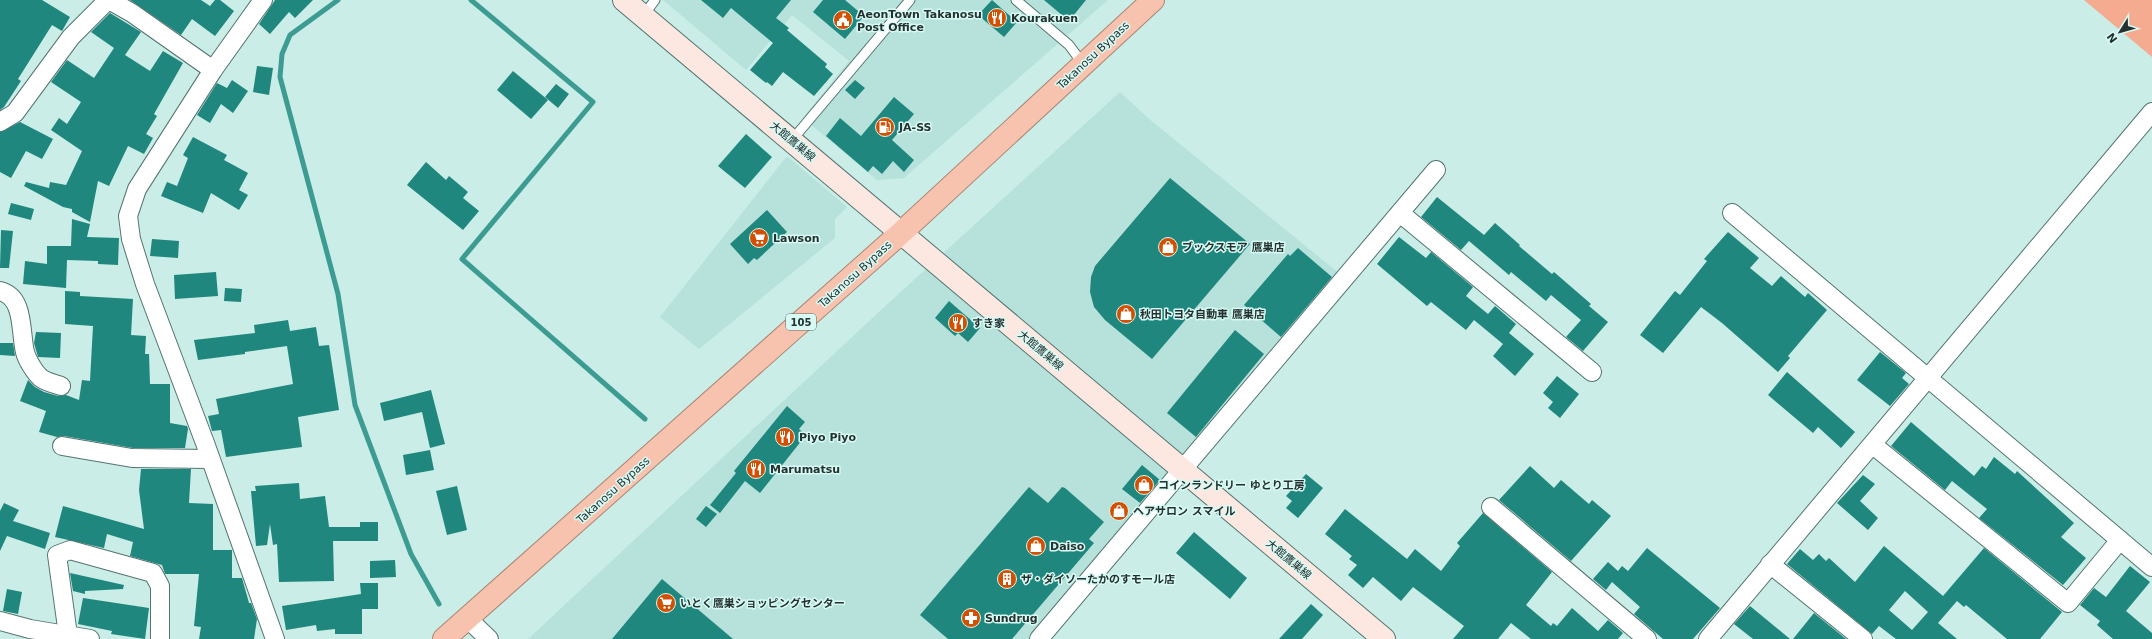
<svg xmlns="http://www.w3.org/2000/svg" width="2152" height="639" font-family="'DejaVu Sans','Noto Sans JP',sans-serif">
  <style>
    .built { fill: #b6e2db }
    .green { fill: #f4ab8f }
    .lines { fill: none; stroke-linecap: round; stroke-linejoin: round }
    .stream { stroke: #3d9c92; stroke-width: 5 }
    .building { fill: #1f877d; fill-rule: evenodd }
    .service-casing { stroke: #54746f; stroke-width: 11 }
    .minor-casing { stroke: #54746f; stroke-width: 20 }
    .secondary-casing { stroke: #54746f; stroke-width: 24 }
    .trunk-casing { stroke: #ac8675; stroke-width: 24 }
    .service { stroke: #fff; stroke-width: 9 }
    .minor { stroke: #fff; stroke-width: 18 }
    .secondary { stroke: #fce8e1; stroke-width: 22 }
    .trunk { stroke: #f7c3ae; stroke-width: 22 }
    .labels { text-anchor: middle; stroke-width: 3; stroke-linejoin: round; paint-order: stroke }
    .shield { fill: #d7faf4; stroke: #5a6d6a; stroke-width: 1 }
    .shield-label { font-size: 10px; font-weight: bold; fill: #24312f }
    .poi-label { font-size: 11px; font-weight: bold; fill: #24312f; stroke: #d7faf4; text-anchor: start }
    .street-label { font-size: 11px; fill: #24312f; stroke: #d7faf4 }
  </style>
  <rect width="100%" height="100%" fill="#caede7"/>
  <g class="built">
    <polygon points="663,0 1108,0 904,178 877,180 803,118 849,61 792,15 746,70"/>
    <polygon points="1120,92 1149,119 1345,278 1039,639 528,639 881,310"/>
    <polygon points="787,156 847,207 835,219 835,238 699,349 660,317"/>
  </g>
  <polygon class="green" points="2084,0 2152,0 2152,57"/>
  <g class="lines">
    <g class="stream">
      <polyline points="338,0 290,35 282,54 280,77 338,294 355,405 411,554 439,604"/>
      <polyline points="471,0 593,102 462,259 645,419"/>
    </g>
  </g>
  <g class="building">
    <polygon points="0,0 42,0 70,17 62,31 52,25 18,79 21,81 4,107 0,110"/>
    <polygon points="130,0 201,0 210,6 215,0 220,0 234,11 215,36 192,19 181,35"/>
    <polygon points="275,0 313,0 295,18 289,12 270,34 259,24"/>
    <polygon points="701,0 791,0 776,18 789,28 787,30 827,64 825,67 833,74 814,96 783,72 772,86 767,82 766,83 750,70 773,43 731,8 723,18"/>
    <polygon points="823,0 845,0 864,16 845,39 813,12"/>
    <polygon points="992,0 1017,22 1004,37 978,15"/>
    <polygon points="1044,0 1086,0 1069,21"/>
    <polygon points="110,13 141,32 125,55 150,71 163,51 183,63 154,114 157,116 146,134 153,138 144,154 128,146 109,186 98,181 90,222 72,212 72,209 63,207 24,186 26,182 49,188 50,182 66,185 82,151 51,130 59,118 67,124 81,102 51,82 67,60 94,78 114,48 91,32"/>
    <polygon points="257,66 273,68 269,95 253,92"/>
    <polygon points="513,71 548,100 531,119 497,90"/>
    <polygon points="232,80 248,91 233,113 221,104 210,123 197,115 217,83 227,88"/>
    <polygon points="855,80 865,88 855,99 845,90"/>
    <polygon points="556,84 569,94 558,108 545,97"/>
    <polygon points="894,97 914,114 892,140 914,160 904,172 893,161 882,174 873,166 868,172 826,136 840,118 861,136"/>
    <polygon points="20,122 53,139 42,159 26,151 11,178 0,172 0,132"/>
    <polygon points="746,134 772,157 745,188 718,166"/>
    <polygon points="193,137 227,155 224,160 248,173 239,190 248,195 239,210 211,193 203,213 161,196 167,182 177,186 188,158 183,155"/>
    <polygon points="426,162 446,180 449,176 468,192 463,198 479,211 463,230 407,185"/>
    <polygon points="1170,178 1250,244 1152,359 1105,320 1094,307 1090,292 1091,277 1095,266"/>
    <polygon points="1437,197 1484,235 1495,223 1520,245 1519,246 1552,274 1554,272 1591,304 1589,306 1608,322 1583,351 1566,337 1581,320 1551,295 1546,301 1511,272 1509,275 1469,241 1461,250 1421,217"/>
    <polygon points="11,203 34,209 31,220 8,214"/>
    <polygon points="767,210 787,232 757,260 754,258 748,264 730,244"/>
    <polygon points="72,219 90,224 87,237 119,238 118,265 98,264 98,261 67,260 66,288 23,284 25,261 47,264 47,246 71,246"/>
    <polygon points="1,230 13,231 9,268 0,268"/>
    <polygon points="1728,232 1759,258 1750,268 1772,286 1781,276 1805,297 1808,293 1827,310 1788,356 1790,358 1778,372 1722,323 1701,307 1663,353 1640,335 1675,291 1680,295 1707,261 1704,259"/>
    <polygon points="1399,237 1426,258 1431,252 1473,287 1466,296 1488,314 1495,306 1516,324 1509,333 1534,354 1515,376 1493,356 1503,344 1474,320 1466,330 1431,302 1427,306 1377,264"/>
    <polygon points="152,239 179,241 178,258 150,256"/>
    <polygon points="1298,248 1332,277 1281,337 1244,305 1288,254 1290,256"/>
    <polygon points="216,272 218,296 175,299 174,275"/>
    <polygon points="225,288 242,289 241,302 224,301"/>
    <polygon points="65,291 80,292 80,296 133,299 131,335 146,336 145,354 149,354 150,384 170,384 170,423 187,426 188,429 185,448 133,448 64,436 57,437 39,432 46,411 20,401 28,380 35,387 44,392 58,396 66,395 79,400 82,380 90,381 93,326 65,324"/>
    <polygon points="949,301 980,328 968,342 958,333 955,336 935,318"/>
    <polygon points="288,320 290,331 316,327 319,346 329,345 339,410 298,417 302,447 226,457 221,430 212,431 208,416 219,414 216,399 293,384 287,346 245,352 245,354 198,360 194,340 255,333 254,325"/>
    <polygon points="1235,330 1264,354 1196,437 1167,413"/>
    <polygon points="36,332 61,333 60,358 38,357 34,343"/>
    <polygon points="0,343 13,343 15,356 0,355"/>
    <polygon points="1880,352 1906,373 1902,378 1909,384 1890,406 1857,380"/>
    <polygon points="1787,372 1855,432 1841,448 1818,427 1813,433 1768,395"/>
    <polygon points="1557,376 1579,394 1560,418 1548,408 1553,402 1543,393"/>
    <polygon points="431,390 445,444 430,448 422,412 384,421 380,403"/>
    <polygon points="787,406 805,422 799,429 806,435 760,493 745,481 720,513 710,505 736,473 734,471"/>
    <polygon points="1911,422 1974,476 1982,466 1986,469 1994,457 2015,474 2017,471 2074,523 2061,537 2086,558 2063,585 1979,518 1987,509 1952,481 1945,490 1891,446"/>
    <polygon points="430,450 434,470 406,475 403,455"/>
    <polygon points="1142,465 1160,480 1140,503 1122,489"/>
    <polygon points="1530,466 1554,488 1561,480 1589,504 1592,500 1611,516 1571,561 1499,500"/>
    <polygon points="141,469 191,469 189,503 213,504 213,550 232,550 232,578 242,578 249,603 251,603 257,619 254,639 199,639 201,627 194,626 199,574 165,574 162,565 130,556 133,542 107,534 104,548 55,537 63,506 144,529 139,490"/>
    <polygon points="1306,474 1323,488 1298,518 1286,508 1292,501 1286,496"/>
    <polygon points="1863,475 1875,484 1860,501 1878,518 1868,530 1837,503"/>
    <polygon points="299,483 300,499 325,496 329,527 360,527 360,522 378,522 378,541 333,541 334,581 279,582 277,544 273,545 270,524 267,545 256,546 251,491 256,491 255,486"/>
    <polygon points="457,486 467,530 447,535 436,491"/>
    <polygon points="1029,487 1048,503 1062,487 1065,488 1104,522 1089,539 1094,543 1012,639 948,639 920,615"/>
    <polygon points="4,503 19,510 13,521 50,533 45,549 7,536 0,551 0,511"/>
    <polygon points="706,506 717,514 706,527 696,519"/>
    <polygon points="1345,509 1407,559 1415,549 1441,571 1460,546 1457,543 1483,513 1552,572 1526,605 1551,626 1553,623 1557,626 1572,608 1598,631 1608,620 1623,633 1618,639 1531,639 1511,623 1498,639 1453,639 1464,626 1413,587 1401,601 1373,577 1363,588 1348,575 1357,565 1349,559 1352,556 1325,534"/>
    <polygon points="1194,532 1247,578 1230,599 1176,553"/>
    <path d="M1884,546L1943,596L1984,548L2062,612L2040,639H2007L1966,605L1964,607L1957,601L1938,623L1957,639H1896L1879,626L1872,634L1787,564L1800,549L1813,560L1819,554L1826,561L1829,558L1855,582ZM1905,591L1928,612L1912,630L1889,610Z"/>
    <polygon points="1647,548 1720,608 1693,639 1663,639 1634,614 1640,607 1612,582 1606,590 1593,579 1608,562 1618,571 1622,566 1628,571"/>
    <polygon points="395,560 396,577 370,578 370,561"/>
    <polygon points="2130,566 2150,582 2126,611 2152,633 2152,639 2113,639 2097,625 2100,621 2080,605 2094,588 2106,597"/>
    <polygon points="70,573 124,585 123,589 85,591 85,594 73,591"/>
    <polygon points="662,579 733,639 612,639"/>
    <polygon points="360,583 378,583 378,609 362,609 362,634 335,634 335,629 317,631 316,625 286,630 282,606 361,594"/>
    <polygon points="7,589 22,592 18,614 3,611"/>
    <polygon points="83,598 149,608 145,639 111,634 112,631 78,624"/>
    <polygon points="1311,604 1323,615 1302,639 1279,639"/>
    <polygon points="1750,606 1790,639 1753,639 1734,624"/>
    <polygon points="1814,613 1846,639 1793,639"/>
  </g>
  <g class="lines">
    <g class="service-casing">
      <g id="service">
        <polyline points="1016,0 1069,45 1083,64"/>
        <polyline points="643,16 655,0"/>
        <polyline points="792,140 910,0"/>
      </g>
    </g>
    <g class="minor-casing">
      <g id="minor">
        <polyline points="109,0 132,13 213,70"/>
        <polyline points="263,0 213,70 137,189 128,216 131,239 145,284 205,443 275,639"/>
        <polyline points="0,122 15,113 71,37 108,0"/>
        <polyline points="1400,213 1592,372"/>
        <polyline points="1732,213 2152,567"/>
        <path d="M0,291C25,297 20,332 25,352C27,360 35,373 41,378C46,382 55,384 61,386"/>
        <polyline points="1873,445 2068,603 2120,540"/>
        <polyline points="62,446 132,458 210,459"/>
        <polyline points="1491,507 1647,639"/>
        <polyline points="1770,564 1863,639"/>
        <polyline points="468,619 489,639"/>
        <polyline points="0,621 30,629 90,639"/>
        <polyline points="68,635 57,555 70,550 153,573 160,586 160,639"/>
        <polyline points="1039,639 1436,170"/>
        <polyline points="1708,639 2152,112"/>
      </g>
    </g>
    <g class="secondary-casing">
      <polyline id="secondary" points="624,0 1384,639"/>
    </g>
    <g class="trunk-casing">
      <polyline id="trunk" points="444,639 902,232 1153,0"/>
    </g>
    <use href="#service" class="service"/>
    <use href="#minor" class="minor"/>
    <use href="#secondary" class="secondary"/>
    <use href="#trunk" class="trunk"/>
  </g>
  <defs>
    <g id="restaurant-disc" transform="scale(1)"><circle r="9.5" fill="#d34f02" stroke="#d7faf4"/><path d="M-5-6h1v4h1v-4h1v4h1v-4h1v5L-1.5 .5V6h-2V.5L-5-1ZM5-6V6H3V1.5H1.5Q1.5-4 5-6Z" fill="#fff"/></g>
    <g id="civic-disc" transform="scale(1)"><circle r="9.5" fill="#d34f02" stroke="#d7faf4"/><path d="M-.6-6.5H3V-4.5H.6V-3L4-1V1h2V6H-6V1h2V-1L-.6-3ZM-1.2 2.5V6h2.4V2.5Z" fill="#fff"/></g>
    <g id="fuel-disc" transform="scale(1)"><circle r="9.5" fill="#d34f02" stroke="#d7faf4"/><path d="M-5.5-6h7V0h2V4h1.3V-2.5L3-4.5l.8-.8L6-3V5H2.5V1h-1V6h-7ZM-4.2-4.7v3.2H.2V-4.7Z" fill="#fff"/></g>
    <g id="supermarket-disc" transform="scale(1)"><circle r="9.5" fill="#d34f02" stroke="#d7faf4"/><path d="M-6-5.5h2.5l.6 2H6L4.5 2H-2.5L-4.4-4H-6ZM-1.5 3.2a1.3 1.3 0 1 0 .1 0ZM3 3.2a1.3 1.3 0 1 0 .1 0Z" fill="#fff"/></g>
    <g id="shop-disc" transform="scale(1)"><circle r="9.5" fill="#d34f02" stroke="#d7faf4"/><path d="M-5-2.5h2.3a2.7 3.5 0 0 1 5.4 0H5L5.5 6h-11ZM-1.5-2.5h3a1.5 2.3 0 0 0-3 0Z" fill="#fff"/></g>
    <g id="building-disc" transform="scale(1)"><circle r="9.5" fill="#d34f02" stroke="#d7faf4"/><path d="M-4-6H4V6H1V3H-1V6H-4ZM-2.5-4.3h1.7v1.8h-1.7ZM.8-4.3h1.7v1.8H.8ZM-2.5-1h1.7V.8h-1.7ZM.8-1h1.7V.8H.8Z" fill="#fff"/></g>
    <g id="pharmacy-disc" transform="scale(1)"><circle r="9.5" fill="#d34f02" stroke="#d7faf4"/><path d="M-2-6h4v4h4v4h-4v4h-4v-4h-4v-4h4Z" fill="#fff"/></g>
  </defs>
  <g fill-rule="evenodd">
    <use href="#restaurant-disc" x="997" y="18"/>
    <use href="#civic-disc" x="843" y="20"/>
    <use href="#fuel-disc" x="885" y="127"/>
    <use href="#supermarket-disc" x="759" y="238"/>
    <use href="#shop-disc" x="1168" y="247"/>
    <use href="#shop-disc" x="1126" y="314"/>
    <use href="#restaurant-disc" x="958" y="323"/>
    <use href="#restaurant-disc" x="785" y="437"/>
    <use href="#restaurant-disc" x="756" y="469"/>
    <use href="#shop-disc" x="1144" y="485"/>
    <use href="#shop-disc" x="1119" y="511"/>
    <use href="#shop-disc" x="1036" y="546"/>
    <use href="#building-disc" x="1007" y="579"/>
    <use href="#supermarket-disc" x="666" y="603"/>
    <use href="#pharmacy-disc" x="971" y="618"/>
  </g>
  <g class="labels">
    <rect class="shield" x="786" y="314" width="30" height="16" rx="3"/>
    <g class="shield-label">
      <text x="801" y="326">105</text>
    </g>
    <g class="poi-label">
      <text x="857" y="18">AeonTown Takanosu<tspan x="857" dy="13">Post Office</tspan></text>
      <text x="1011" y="22">Kourakuen</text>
      <text x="899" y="131">JA-SS</text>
      <text x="773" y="242">Lawson</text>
      <text x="1182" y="251">ブックスモア 鷹巣店</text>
      <text x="1140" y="318">秋田トヨタ自動車 鷹巣店</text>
      <text x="972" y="327">すき家</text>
      <text x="799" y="441">Piyo Piyo</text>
      <text x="770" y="473">Marumatsu</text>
      <text x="1158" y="489">コインランドリー ゆとり工房</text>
      <text x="1133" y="515">ヘアサロン スマイル</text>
      <text x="1050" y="550">Daiso</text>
      <text x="1021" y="583">ザ・ダイソーたかのすモール店</text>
      <text x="680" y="607">いとく鷹巣ショッピングセンター</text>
      <text x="985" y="622">Sundrug</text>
    </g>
    <g class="street-label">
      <text transform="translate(1093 55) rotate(-43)" y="4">Takanosu Bypass</text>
      <text transform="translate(793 141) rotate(40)" y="4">大館鷹巣線</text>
      <text transform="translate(855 274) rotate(-42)" y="4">Takanosu Bypass</text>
      <text transform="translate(1041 350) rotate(40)" y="4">大館鷹巣線</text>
      <text transform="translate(613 490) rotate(-42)" y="4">Takanosu Bypass</text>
      <text transform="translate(1289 559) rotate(40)" y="4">大館鷹巣線</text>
    </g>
  </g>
  <g transform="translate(2120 32) rotate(233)" stroke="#d7faf4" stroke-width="3" paint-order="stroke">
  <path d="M0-3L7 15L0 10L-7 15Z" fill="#24312f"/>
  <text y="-6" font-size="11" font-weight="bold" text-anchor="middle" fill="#24312f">N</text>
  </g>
</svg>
